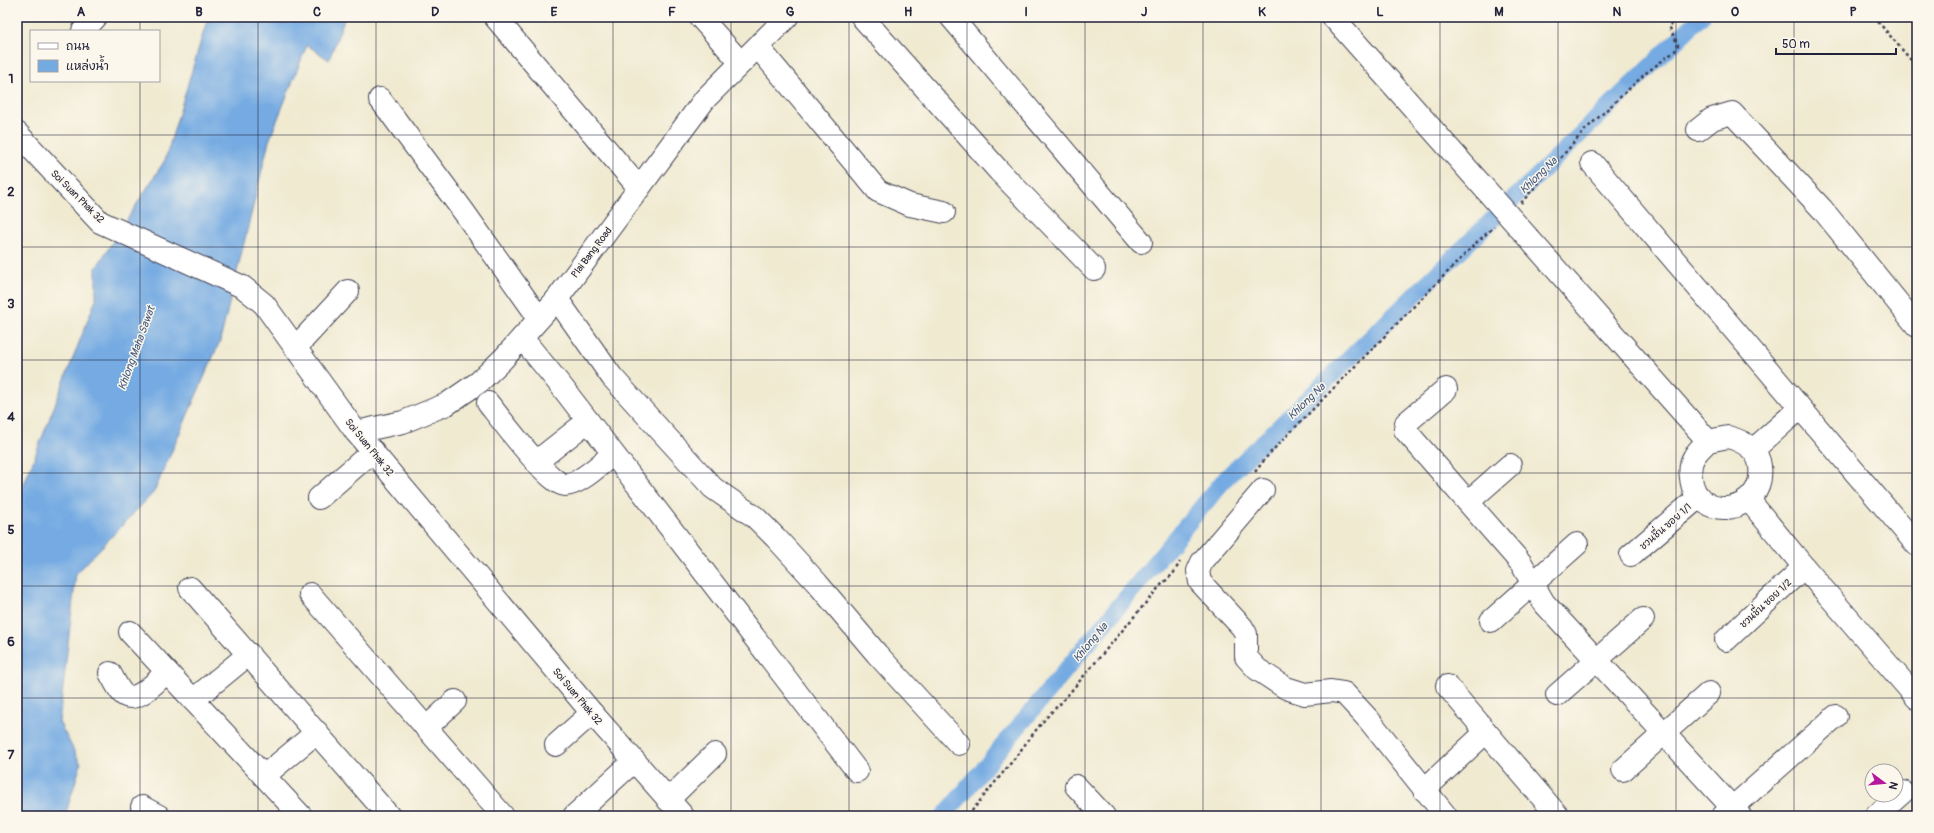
<svg xmlns="http://www.w3.org/2000/svg" width="1934" height="833" font-family="Pangolin,'Playpen Sans Thai',sans-serif">
  <style>
    .water { fill: #74aae2; stroke: #4b668e }
    .lines { fill: none; stroke-linecap: round; stroke-linejoin: round }
    .canal { stroke: #74aae2; stroke-width: 17 }
    .minor-casing { stroke: #414052; stroke-width: 24 }
    .path { stroke: #414052; stroke-width: 2.5; stroke-dasharray: 3 3; stroke-linecap: butt }
    .minor { stroke: #fff; stroke-width: 22 }
    .grid { fill: none; stroke: #22223b; stroke-width: 1; stroke-opacity: 0.55 }
    .labels { text-anchor: middle; stroke-width: 3; stroke-linejoin: round; paint-order: stroke }
    .street-label { font-size: 10px; fill: #22223b; stroke: #fbf7ec }
    .water-label { font-size: 11px; font-style: italic; fill: #43587e; stroke: #fbf7ec }
    .neatline { fill: none; stroke: #22223b; stroke-width: 1.5 }
    .grid-label { font-size: 13px; text-anchor: middle; font-weight: bold; fill: #22223b }
  </style>
  <rect width="100%" height="100%" fill="#fbf7ec"/>
  <filter id="ink" filterUnits="userSpaceOnUse"><feTurbulence type="fractalNoise" baseFrequency=".025" numOctaves="2"/><feDisplacementMap in="SourceGraphic" scale="8" xChannelSelector="R" yChannelSelector="G"/><feConvolveMatrix kernelMatrix="1 2 1 2 8 2 1 2 1" color-interpolation-filters="sRGB"/></filter>
  <filter id="wash" filterUnits="userSpaceOnUse"><feTurbulence type="fractalNoise" baseFrequency=".012" numOctaves="4" result="noise"/><feDisplacementMap in="SourceGraphic" scale="16" xChannelSelector="R" yChannelSelector="G"/><feGaussianBlur stdDeviation="0.9" result="paint"/><feColorMatrix in="noise" values="0 0 0 0 0 0 0 0 0 0 0 0 0 0 0 0 0 1.4 0 .05"/><feComposite in="paint" operator="in"/></filter>
  <g filter="url(#wash)">
    <rect width="100%" height="100%" fill="#f0ead1"/>
    <polygon class="water" points="208,17 345,17 329,60 307,45 269,141 220,341 154,492 76,574 59,722 81,764 65,816 17,816 17,502 96,299 96,268 165,160"/>
    <g class="lines">
      <polyline class="canal" points="944,816 1225,479 1701,17"/>
    </g>
  </g>
  <g filter="url(#ink)">
    <g class="lines">
      <g class="minor-casing">
        <g id="minor">
          <polyline points="495,17 639,188"/>
          <polyline points="700,17 741,63"/>
          <polyline points="862,17 999,171 1094,269"/>
          <polyline points="951,17 1141,242"/>
          <polyline points="1333,17 1708,441"/>
          <polyline points="83,31 96,17"/>
          <polyline points="758,47 878,191 910,205 944,212"/>
          <polyline points="380,99 464,212 539,318"/>
          <polyline points="1698,130 1712,119 1732,113 1822,209 1917,326"/>
          <polyline points="17,133 100,222 243,287 264,304 356,432 592,713 683,816"/>
          <polyline points="1592,163 1917,545"/>
          <polyline points="557,299 612,377 661,431 713,488 755,517 776,538 817,583 877,654 959,744"/>
          <polyline points="522,338 562,387 857,771"/>
          <polyline points="296,347 348,291"/>
          <polyline points="1446,389 1406,423 1405,430 1521,563 1544,603 1740,816"/>
          <path d="M488,403C500,418 550,485 565,485C579,485 602,463 613,454"/>
          <polyline points="356,432 403,422 447,404 479,382 503,359 557,299 705,99 787,17"/>
          <path d="M1728,437C1743,441 1758,449 1760,466C1766,515 1696,524 1691,478C1690,471 1690,463 1694,457C1697,451 1703,446 1708,441Z"/>
          <polyline points="1753,450 1800,408"/>
          <polyline points="536,462 588,421"/>
          <polyline points="1263,490 1202,562 1198,571 1200,582 1242,627 1246,634 1246,657 1257,669 1286,688 1305,694 1331,691 1344,693 1369,720 1446,816"/>
          <polyline points="319,498 373,451"/>
          <polyline points="1749,500 1804,567 1917,698"/>
          <polyline points="1468,502 1510,465"/>
          <polyline points="1631,555 1699,497"/>
          <polyline points="190,588 389,816"/>
          <polyline points="310,594 503,816"/>
          <polyline points="1491,621 1577,544"/>
          <polyline points="130,632 301,816"/>
          <polyline points="1726,640 1804,567"/>
          <path d="M110,673C114,680 117,687 122,693C135,707 157,680 167,672"/>
          <polyline points="1447,686 1558,816"/>
          <polyline points="1557,695 1643,619"/>
          <polyline points="193,700 249,654"/>
          <polyline points="426,728 455,701"/>
          <polyline points="556,745 592,713"/>
          <polyline points="1623,770 1709,693"/>
          <polyline points="264,776 317,732"/>
          <polyline points="1076,786 1104,816"/>
          <polyline points="1424,790 1486,732"/>
          <polyline points="668,800 715,754"/>
          <polyline points="142,807 159,816"/>
          <polyline points="574,816 634,761"/>
          <polyline points="1723,816 1836,716"/>
          <polyline points="1876,816 1903,792"/>
        </g>
      </g>
      <g class="path">
        <polyline points="1874,17 1917,67"/>
        <polyline points="1521,203 1585,130 1646,73 1675,51 1678,45 1669,26 1678,17"/>
        <polyline points="1255,472 1269,454 1476,243 1494,227"/>
        <path d="M968,816C984,795 1001,776 1017,755C1031,737 1043,719 1061,703L1160,586L1173,574L1180,562"/>
      </g>
      <use href="#minor" class="minor"/>
    </g>
  </g>
  <path class="grid" d="M140,17V31M258,17V816M376,17V816M494,17V816M613,17V816M731,17V816M849,17V816M967,17V816M1085,17V816M1203,17V816M1321,17V816M1440,17V816M1558,17V816M1676,17V816M1794,17V816M140,81V816M17,135H1917M17,247H1917M17,360H1917M17,473H1917M17,586H1917M17,698H1917"/>
  <g class="labels">
    <g class="street-label">
      <text transform="translate(78 196) rotate(45)" y="4">Soi Suan Phak 32</text>
      <text transform="translate(591 252) rotate(-53)" y="4">Plai Bang Road</text>
      <text transform="translate(370 447) rotate(51)" y="4">Soi Suan Phak 32</text>
      <text transform="translate(1665 526) rotate(-41)" y="4">ชวนชื่น ซอย 1/1</text>
      <text transform="translate(1765 603) rotate(-43)" y="4">ชวนชื่น ซอย 1/2</text>
      <text transform="translate(578 696) rotate(50)" y="4">Soi Suan Phak 32</text>
    </g>
    <g class="water-label">
      <text transform="translate(1538 175) rotate(-44)" y="4">Khlong Na</text>
      <text transform="translate(136 348) rotate(-70)" y="4">Khlong Maha Sawat</text>
      <text transform="translate(1306 401) rotate(-44)" y="4">Khlong Na</text>
      <text transform="translate(1090 642) rotate(-50)" y="4">Khlong Na</text>
    </g>
  </g>
  <rect width="1934" height="833" fill="none" stroke="#fbf7ec" stroke-width="44"/>
  <rect x="30" y="30" width="130" height="52" fill="#fbf7ec" stroke="#a4a2a5"/>
  <rect x="38" y="43" width="20" height="6" fill="#ffffff" stroke="#a4a2a5"/>
  <text x="66" y="50" font-size="12" fill="#22223b">ถนน</text>
  <rect x="38" y="60" width="20" height="12" fill="#74aae2" stroke="#a4a2a5"/>
  <text x="66" y="70" font-size="12" fill="#22223b">แหล่งน้ำ</text>
  <g transform="translate(1884 783) rotate(106)"><circle r="19" fill="#fbf7ec" stroke="#a4a2a5"/>
  <path d="M0-3L7 15L0 10L-7 15Z" fill="#b5179e"/>
  <text y="-6" font-size="11" font-weight="bold" text-anchor="middle" fill="#22223b">N</text>
  </g>
  <path d="M1776 48v6h120v-6" fill="none" stroke="#22223b" stroke-width="2"/>
  <text x="1782" y="48" font-size="12" fill="#22223b" stroke="#fbf7ec" stroke-width="3" paint-order="stroke">50 m</text>
  <rect x="22" y="22" width="1890" height="789" class="neatline"/>
  <g class="grid-label">
    <text x="81" y="16">A</text>
    <text x="199" y="16">B</text>
    <text x="317" y="16">C</text>
    <text x="435" y="16">D</text>
    <text x="554" y="16">E</text>
    <text x="672" y="16">F</text>
    <text x="790" y="16">G</text>
    <text x="908" y="16">H</text>
    <text x="1026" y="16">I</text>
    <text x="1144" y="16">J</text>
    <text x="1262" y="16">K</text>
    <text x="1380" y="16">L</text>
    <text x="1499" y="16">M</text>
    <text x="1617" y="16">N</text>
    <text x="1735" y="16">O</text>
    <text x="1853" y="16">P</text>
    <text x="11" y="83">1</text>
    <text x="11" y="196">2</text>
    <text x="11" y="308">3</text>
    <text x="11" y="421">4</text>
    <text x="11" y="534">5</text>
    <text x="11" y="646">6</text>
    <text x="11" y="759">7</text>
  </g>
</svg>
